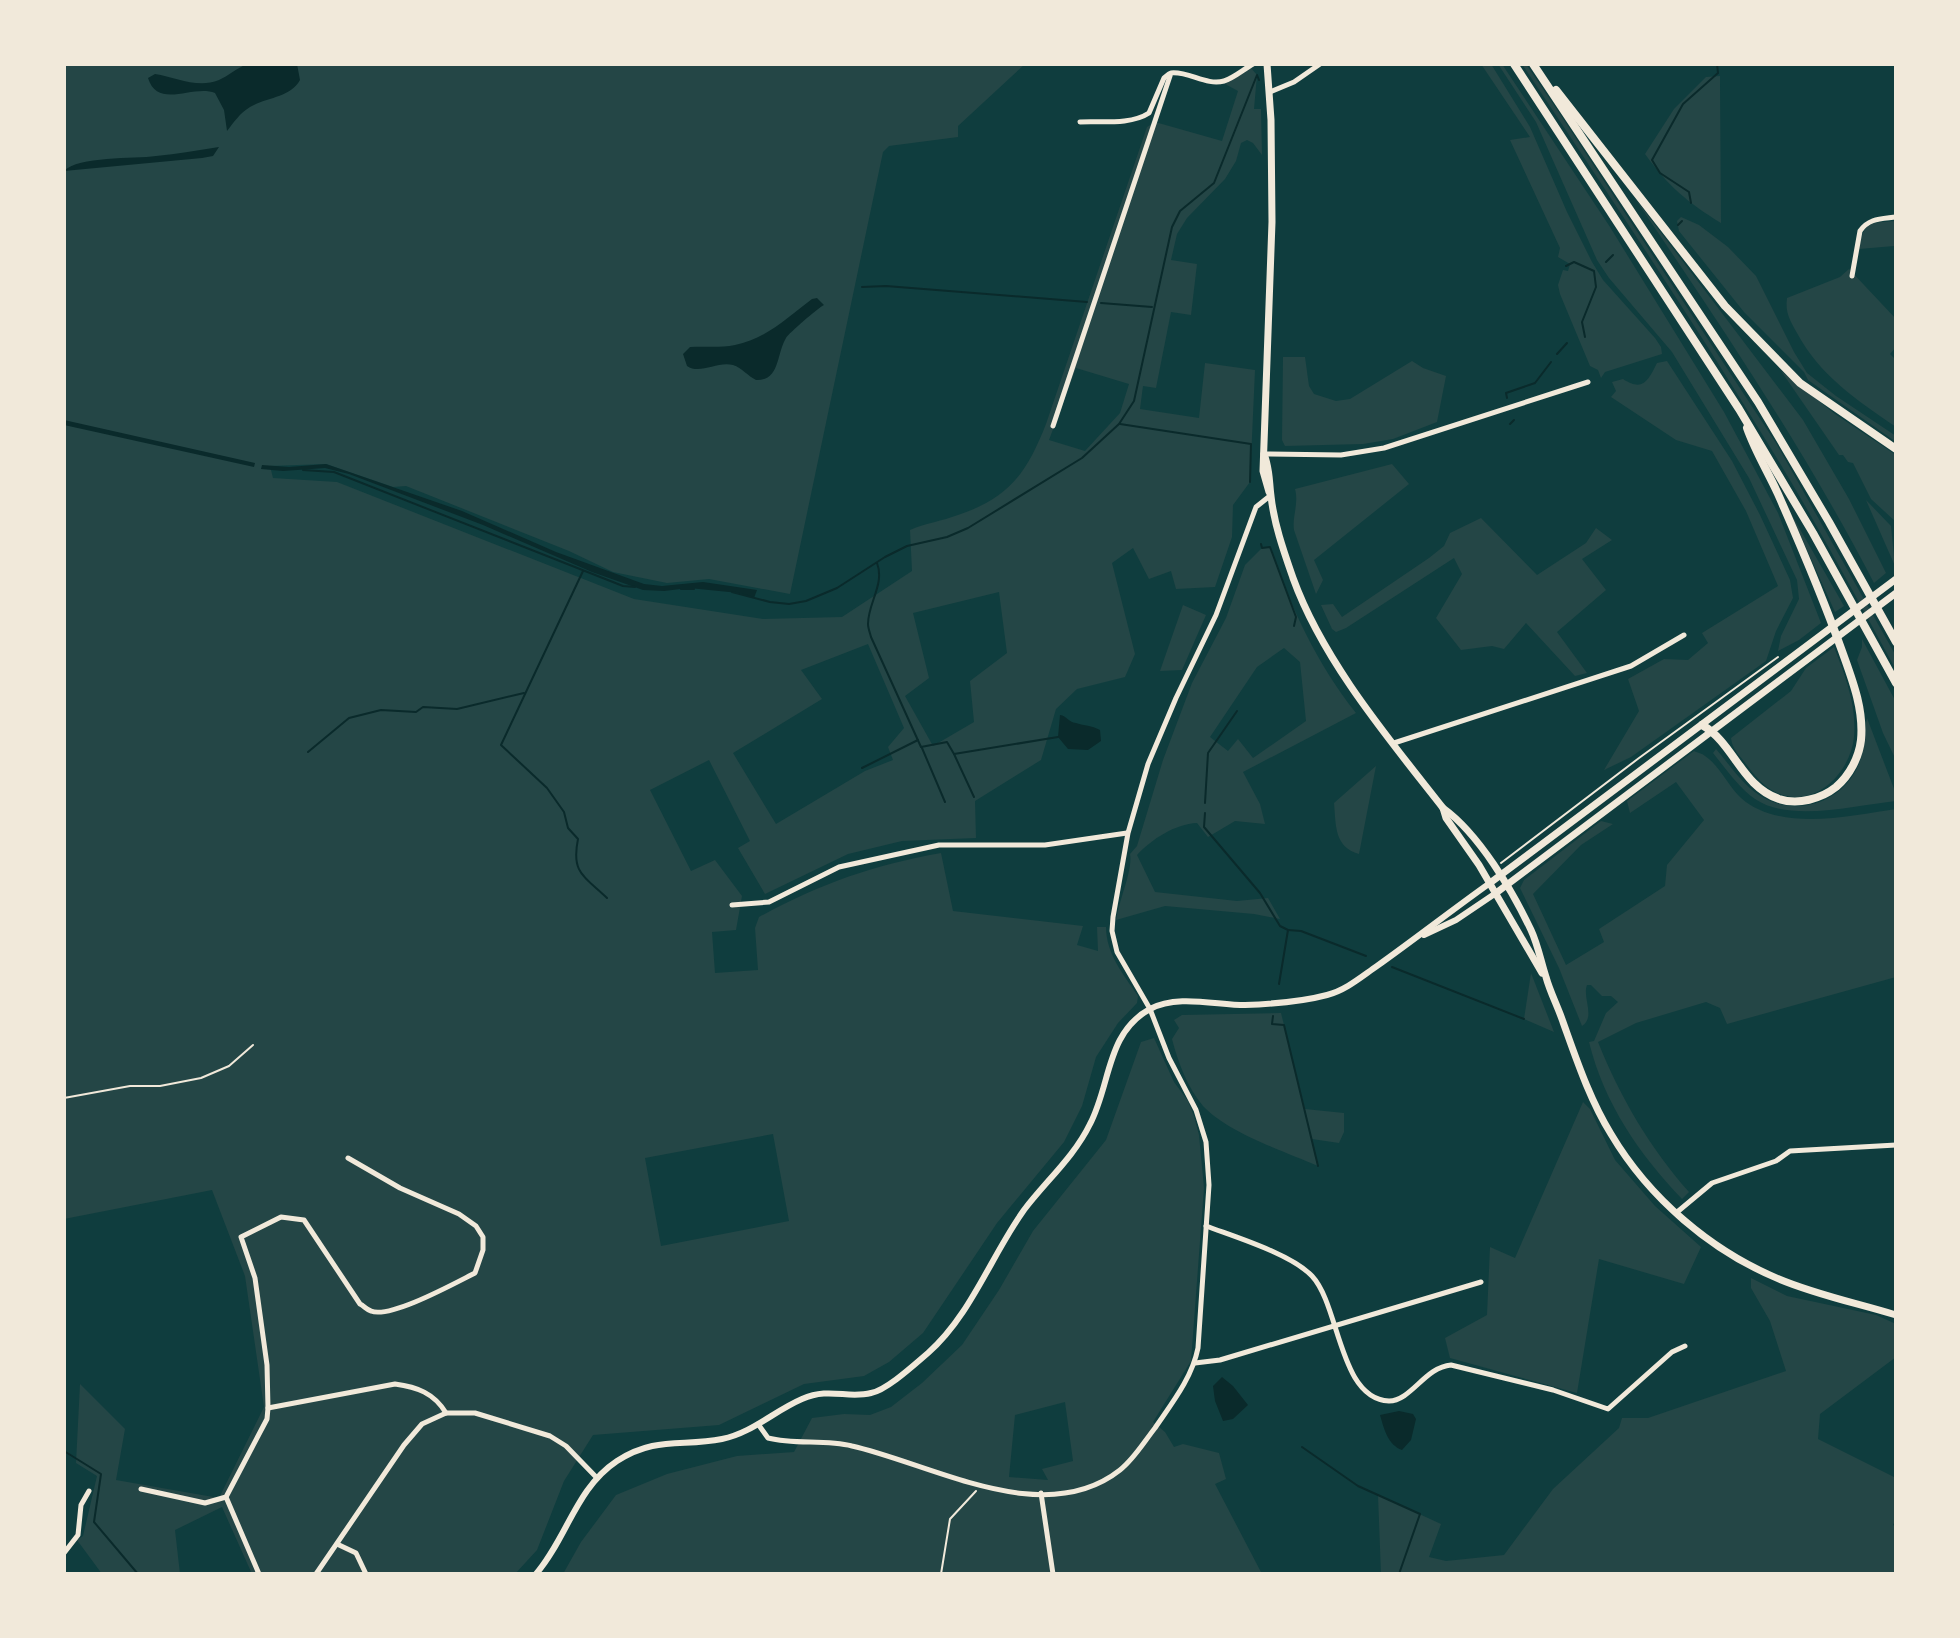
<svg xmlns="http://www.w3.org/2000/svg" width="1960" height="1638" font-family="'DM Sans',sans-serif">
  <style>
    .green { fill: #244646; fill-rule: evenodd }
    .water { fill: #0a2a2b }
    .lines { fill: none; stroke-linecap: round; stroke-linejoin: round }
    .stream { stroke: #0a2a2b; stroke-width: 2 }
    .path { stroke: #f1e9da; stroke-width: 2 }
    .minor { stroke: #f1e9da; stroke-width: 5 }
    .tertiary { stroke: #f1e9da; stroke-width: 6 }
    .secondary { stroke: #f1e9da; stroke-width: 7 }
    .trunk { stroke: #f1e9da; stroke-width: 8 }
  </style>
  <rect width="100%" height="100%" fill="#0f3d3e"/>
  <g class="green">
    <path d="M64,64H1025L958,126V137L889,146L883,152L790,594L709,579L667,583L613,572L569,551L406,486L393,487L326,464L270,466L273,478L337,482L634,599L763,619L842,617L912,571L910,530C926,523 942,521 958,515C1010,498 1027,472 1046,424L1147,127L1155,122L1222,141L1238,91L1225,84L1251,68L1257,75L1254,109H1261L1262,155L1253,143L1247,140L1241,143L1236,161L1225,179L1187,218L1177,234L1171,260L1197,264L1191,315L1171,312L1156,388L1143,386L1140,409L1199,418L1205,363L1255,370L1250,482L1233,505L1232,537L1215,587L1176,589L1171,571L1149,579L1133,548L1112,563L1135,654L1125,677L1077,689L1056,709L1041,760L975,801L976,838L902,841L848,854L765,894L738,848L750,841L709,760L650,790L691,871L715,860L742,896L736,930L712,932L715,973L758,970L755,928L759,917C820,884 873,865 941,853L953,911L1083,926L1077,945L1098,951L1097,927H1106C1106,954 1124,975 1138,996L1137,1003L1118,1023L1096,1057L1082,1106L1064,1142L997,1223L923,1333L889,1362L864,1376L804,1384L719,1425L593,1435L564,1481L537,1550L515,1574H252L222,1507L175,1530L180,1574H102L77,1540L83,1536L97,1476L76,1463L80,1384L125,1429L116,1480L219,1498L264,1407L245,1276L212,1190L64,1219ZM1076,368L1129,384L1120,413L1085,451L1049,440ZM999,592L1007,653L970,681L974,722L933,746L905,696L929,678L913,613ZM868,644L904,728L888,747L893,760L865,771L776,824L733,753L822,699L801,670ZM773,1134L789,1221L661,1246L645,1158Z"/>
    <polygon points="1481,64 1491,64 1530,127 1567,212 1592,262 1603,280 1655,338 1661,347 1662,354 1605,372 1601,378 1598,370 1590,366 1560,294 1558,285 1563,270 1568,271 1570,264 1558,257 1560,248 1510,140 1530,137"/>
    <polygon points="1498,64 1502,64 1610,227 1724,412 1778,513 1821,623 1799,640 1778,651 1781,636 1799,599 1797,580 1749,478 1672,352 1609,278 1597,260 1536,122"/>
    <path d="M1522,64H1526L1560,114L1776,443L1896,656V670C1855,595 1815,520 1770,447C1691,317 1606,191 1522,64Z"/>
    <path d="M1720,76V83L1721,223C1687,202 1669,187 1645,154L1674,109L1706,77Z"/>
    <path d="M1634,197L1803,420L1849,499L1886,573L1874,583C1804,448 1719,323 1634,197Z"/>
    <polygon points="1681,217 1699,225 1728,247 1756,276 1794,352 1807,373 1836,396 1896,436 1896,442 1808,380 1804,372 1744,312 1679,231 1677,221"/>
    <path d="M1896,221L1894,246L1859,249C1864,221 1869,223 1896,221Z"/>
    <path d="M1849,269L1896,319V347L1890,354L1896,360V427C1857,400 1820,376 1797,333C1790,320 1785,313 1787,298L1840,277Z"/>
    <polygon points="1283,357 1305,357 1309,386 1314,394 1336,401 1350,399 1412,361 1423,368 1446,376 1437,422 1393,439 1363,444 1285,446 1282,440"/>
    <path d="M1667,361L1732,461L1760,515L1790,580L1793,598L1776,631L1766,661L1631,757L1604,770L1639,711L1628,679L1664,659L1688,660L1708,643L1702,633L1778,586L1746,511L1712,451L1676,440L1611,397L1616,391L1612,382L1623,379C1643,392 1648,381 1657,363Z"/>
    <polygon points="1781,371 1835,414 1896,455 1896,522 1871,499 1853,463 1848,462 1843,455 1839,455"/>
    <path d="M1392,464L1409,484L1314,560L1323,580L1316,594L1294,530C1292,516 1299,504 1295,489Z"/>
    <polygon points="1866,500 1891,526 1895,566"/>
    <polygon points="1789,510 1844,606 1835,612"/>
    <polygon points="1481,518 1537,575 1586,543 1596,528 1612,540 1582,559 1606,590 1557,632 1587,673 1575,676 1526,623 1504,649 1492,646 1461,650 1436,618 1462,574 1454,558 1346,628 1336,632 1332,629 1321,605 1333,604 1342,617 1429,558 1444,546 1450,533"/>
    <path d="M1270,547C1290,606 1317,664 1356,713L1243,772L1260,804L1265,824L1235,821L1208,837L1197,823C1175,824 1152,839 1137,855L1155,892L1237,901L1268,898L1280,919L1254,914L1165,906L1116,920C1119,900 1133,870 1130,854L1137,846L1163,760L1192,683L1226,618L1245,565L1262,548ZM1284,648L1300,662L1306,721L1253,758L1238,739L1228,751L1210,737L1257,667Z"/>
    <polygon points="1183,605 1206,615 1182,670 1160,671"/>
    <polygon points="1862,639 1896,702 1896,760 1883,733 1857,660 1862,647"/>
    <path d="M1834,647C1845,675 1857,706 1854,737C1850,777 1807,816 1767,787C1759,781 1752,772 1746,764C1740,756 1732,749 1731,738L1791,691L1806,668Z"/>
    <path d="M1867,718L1896,794V801C1856,805 1790,823 1755,799C1738,787 1726,769 1713,753L1716,749C1729,764 1742,784 1759,795C1794,818 1841,804 1858,766C1866,750 1863,733 1867,718Z"/>
    <path d="M1694,751C1698,753 1702,753 1705,756C1720,766 1728,786 1741,798C1779,832 1850,816 1896,809V977L1727,1024L1720,1008L1706,1002L1636,1023L1598,1042C1620,1097 1650,1148 1689,1192L1682,1199C1639,1154 1604,1103 1589,1042L1594,1041L1606,1013L1618,1002L1611,996H1602L1591,985H1587C1582,998 1596,1017 1582,1026L1559,968L1520,888L1524,880L1601,821L1613,824L1581,845L1533,894L1566,965L1604,942L1599,929L1665,886L1667,865L1704,820L1676,782L1630,813L1627,801Z"/>
    <path d="M1376,766L1359,854C1334,847 1336,825 1334,803Z"/>
    <polygon points="1531,973 1554,1032 1524,1019"/>
    <path d="M1281,1013L1305,1109L1344,1113V1132L1339,1143L1312,1139L1318,1166C1284,1151 1228,1133 1203,1106C1187,1087 1178,1062 1172,1039L1179,1028L1174,1020L1182,1015Z"/>
    <path d="M1154,1038L1174,1082L1188,1101L1194,1116L1199,1135L1204,1188L1191,1361L1153,1422L1165,1432L1174,1447L1183,1444L1219,1453L1226,1479L1215,1484L1262,1574H563L581,1542L616,1495L667,1474L737,1456L794,1452L812,1418L844,1414L870,1415L891,1407L922,1383L962,1345L999,1290L1033,1231L1106,1140L1141,1042ZM1065,1402L1073,1461L1042,1469L1048,1480L1009,1477L1015,1415Z"/>
    <polygon points="1583,1102 1590,1109 1615,1160 1655,1206 1701,1247 1684,1284 1599,1259 1577,1393 1450,1358 1445,1338 1487,1315 1490,1247 1515,1258"/>
    <polygon points="1751,1278 1787,1296 1876,1315 1896,1324 1896,1357 1820,1414 1818,1439 1896,1478 1896,1519 1893,1525 1896,1527 1896,1574 1381,1574 1378,1495 1441,1524 1429,1557 1446,1561 1504,1555 1553,1489 1619,1428 1622,1418 1648,1418 1786,1371 1770,1321 1751,1288"/>
  </g>
  <g class="water">
    <path d="M247,64H297L300,80C290,98 267,97 250,107C240,113 234,122 227,131L224,110L215,93C193,84 158,110 148,78L155,74C176,77 197,89 219,80C228,76 237,68 247,64Z"/>
    <path d="M219,147L213,156L202,158L64,171C78,156 134,159 156,156C177,154 198,150 219,147Z"/>
    <path d="M817,298L824,305C818,308 789,333 786,338C776,355 780,381 756,380C748,376 742,368 733,365C717,361 700,375 687,366L683,354L690,347C705,346 720,348 735,345C766,339 788,317 812,299Z"/>
    <polygon points="64,420 255,463 254,467 64,425"/>
    <polygon points="326,464 462,511 556,552 644,584 662,586 703,582 757,590 754,598 739,593 689,588 664,591 643,590 592,572 483,525 349,474 325,468 283,471 261,469 262,465 289,467"/>
    <path d="M1060,715C1067,716 1068,722 1076,723C1085,726 1091,725 1100,730L1101,741L1088,750L1068,749L1058,737Z"/>
    <polygon points="1222,1377 1233,1386 1248,1405 1233,1419 1223,1421 1215,1401 1213,1386"/>
    <path d="M1399,1411L1413,1414L1416,1419L1411,1440L1402,1450C1388,1445 1384,1429 1380,1415Z"/>
  </g>
  <g class="lines">
    <g class="stream">
      <polyline points="1691,203 1689,192 1660,173 1652,160 1683,104 1718,73 1717,64"/>
      <polyline points="1678,225 1682,221"/>
      <polyline points="1606,262 1613,255"/>
      <polyline points="1566,266 1574,262 1594,271 1596,287 1582,322 1585,337"/>
      <polyline points="862,287 886,286 1087,302"/>
      <polyline points="1101,303 1152,307"/>
      <polyline points="1557,354 1567,343"/>
      <polyline points="1507,398 1506,393 1535,383 1551,362"/>
      <polyline points="1120,424 1251,444 1250,482"/>
      <polyline points="1510,424 1514,420"/>
      <polyline points="303,470 334,472 623,586 635,587"/>
      <polyline points="1261,544 1262,548 1270,547 1296,617 1294,626"/>
      <path d="M877,563C885,584 868,603 868,624C868,628 870,633 871,637L921,747L947,742L954,754L1058,737"/>
      <path d="M583,571L501,745L547,788L564,812L568,828L578,839C571,873 584,876 607,898"/>
      <polyline points="681,589 694,589"/>
      <polyline points="732,592 770,602 789,604 806,601 837,588 885,557 907,546 947,537 968,528 1082,458 1119,424 1134,401 1172,227 1180,211 1214,183 1257,75 1259,80"/>
      <polyline points="922,748 945,802"/>
      <polyline points="308,752 349,718 381,710 416,712 423,707 457,709 524,693"/>
      <polyline points="954,754 974,797"/>
      <polyline points="862,768 918,740"/>
      <polyline points="1205,803 1208,753 1237,711"/>
      <polyline points="1205,813 1204,827 1260,893 1280,926 1288,930 1279,984"/>
      <polyline points="1288,930 1301,931 1366,956"/>
      <polyline points="1392,967 1524,1019"/>
      <polyline points="1273,1016 1272,1024 1284,1025 1318,1166"/>
      <polyline points="1302,1447 1358,1486 1420,1514 1399,1574"/>
      <polyline points="64,1451 101,1474 94,1522 138,1574"/>
    </g>
    <g class="path">
      <polyline points="1501,863 1639,758 1778,657"/>
      <polyline points="64,1098 130,1086 160,1086 201,1078 229,1066 253,1045"/>
      <polyline points="941,1574 950,1519 976,1491"/>
    </g>
    <g class="minor">
      <polyline points="1270,92 1294,82 1320,64"/>
      <path d="M1080,122C1101,121 1131,125 1149,113L1164,78L1169,74"/>
      <path d="M1852,276L1860,231C1869,218 1881,219 1896,217"/>
      <path d="M1053,426L1171,73C1189,71 1206,86 1224,81C1234,78 1244,69 1253,64"/>
      <polyline points="1264,454 1341,455 1384,448 1588,382"/>
      <polyline points="1394,743 1631,666 1684,635"/>
      <polyline points="732,905 769,902 839,867 939,845 1045,845 1127,833"/>
      <polyline points="1676,1213 1712,1183 1776,1161 1790,1151 1896,1145"/>
      <path d="M1206,1226C1235,1237 1291,1254 1312,1276C1340,1306 1339,1399 1389,1401C1411,1401 1425,1367 1451,1365L1553,1390L1608,1409L1672,1352L1685,1346"/>
      <polyline points="1195,1363 1220,1360 1481,1282"/>
      <path d="M268,1408L395,1384C417,1387 434,1393 446,1413"/>
      <path d="M758,1424L768,1438C795,1445 825,1439 852,1446C932,1464 1044,1530 1120,1470C1134,1459 1144,1442 1155,1428C1172,1403 1192,1378 1198,1348L1209,1185L1206,1142L1196,1110L1169,1058L1150,1009L1117,952L1112,931L1113,917L1128,833L1148,764L1176,698L1216,615L1256,507L1271,495"/>
      <path d="M141,1489L205,1503L226,1497L267,1419L268,1408L267,1365L255,1278L241,1237L281,1217L304,1220L360,1304C364,1306 367,1310 371,1311C390,1319 455,1283 475,1273L483,1250V1237L476,1226L459,1214L400,1188L348,1158"/>
      <polyline points="1041,1493 1053,1574"/>
      <polyline points="226,1497 259,1574"/>
      <polyline points="337,1544 356,1553 366,1574"/>
      <polyline points="64,1553 78,1535 81,1505 89,1491"/>
      <polyline points="316,1574 404,1445 422,1424 446,1413 475,1413 550,1436 566,1446 597,1478"/>
    </g>
    <g class="tertiary">
      <polyline points="1424,935 1456,920 1496,893"/>
      <path d="M536,1574C567,1538 576,1488 617,1461C656,1436 682,1447 722,1439C752,1433 774,1411 802,1399C830,1387 847,1399 871,1393C887,1390 915,1364 928,1353C971,1315 991,1256 1024,1210C1046,1181 1074,1157 1090,1124C1111,1084 1106,1033 1150,1009C1177,994 1216,1005 1245,1005C1272,1004 1301,1002 1327,995C1346,990 1361,977 1377,966C1415,939 1452,910 1490,883"/>
    </g>
    <g class="secondary">
      <polyline points="1267,64 1271,120 1272,222 1263,471 1269,492"/>
      <path d="M1264,454C1270,469 1269,481 1271,496C1274,524 1284,552 1293,578C1323,661 1389,739 1443,808C1479,834 1512,890 1531,930C1538,945 1541,962 1546,977C1550,992 1558,1007 1563,1022C1577,1061 1590,1100 1611,1134C1649,1198 1711,1251 1779,1279C1817,1295 1857,1303 1896,1315"/>
      <polyline points="1443,808 1446,818 1479,865 1542,973"/>
      <polyline points="1490,883 1896,579"/>
      <polyline points="1496,893 1896,593"/>
    </g>
    <g class="trunk">
      <polyline points="1514,64 1739,409 1813,533 1896,683"/>
      <polyline points="1533,64 1758,402 1829,522 1896,642"/>
      <polyline points="1556,90 1725,306 1800,383 1896,449"/>
      <path d="M1702,725C1734,743 1741,786 1779,799C1798,805 1821,799 1836,787C1850,775 1859,757 1861,740C1864,709 1852,679 1842,651C1823,598 1801,546 1778,494C1768,472 1755,451 1747,428"/>
    </g>
  </g>
  <rect width="1960" height="1638" fill="none" stroke="#f1e9da" stroke-width="132"/>
</svg>
